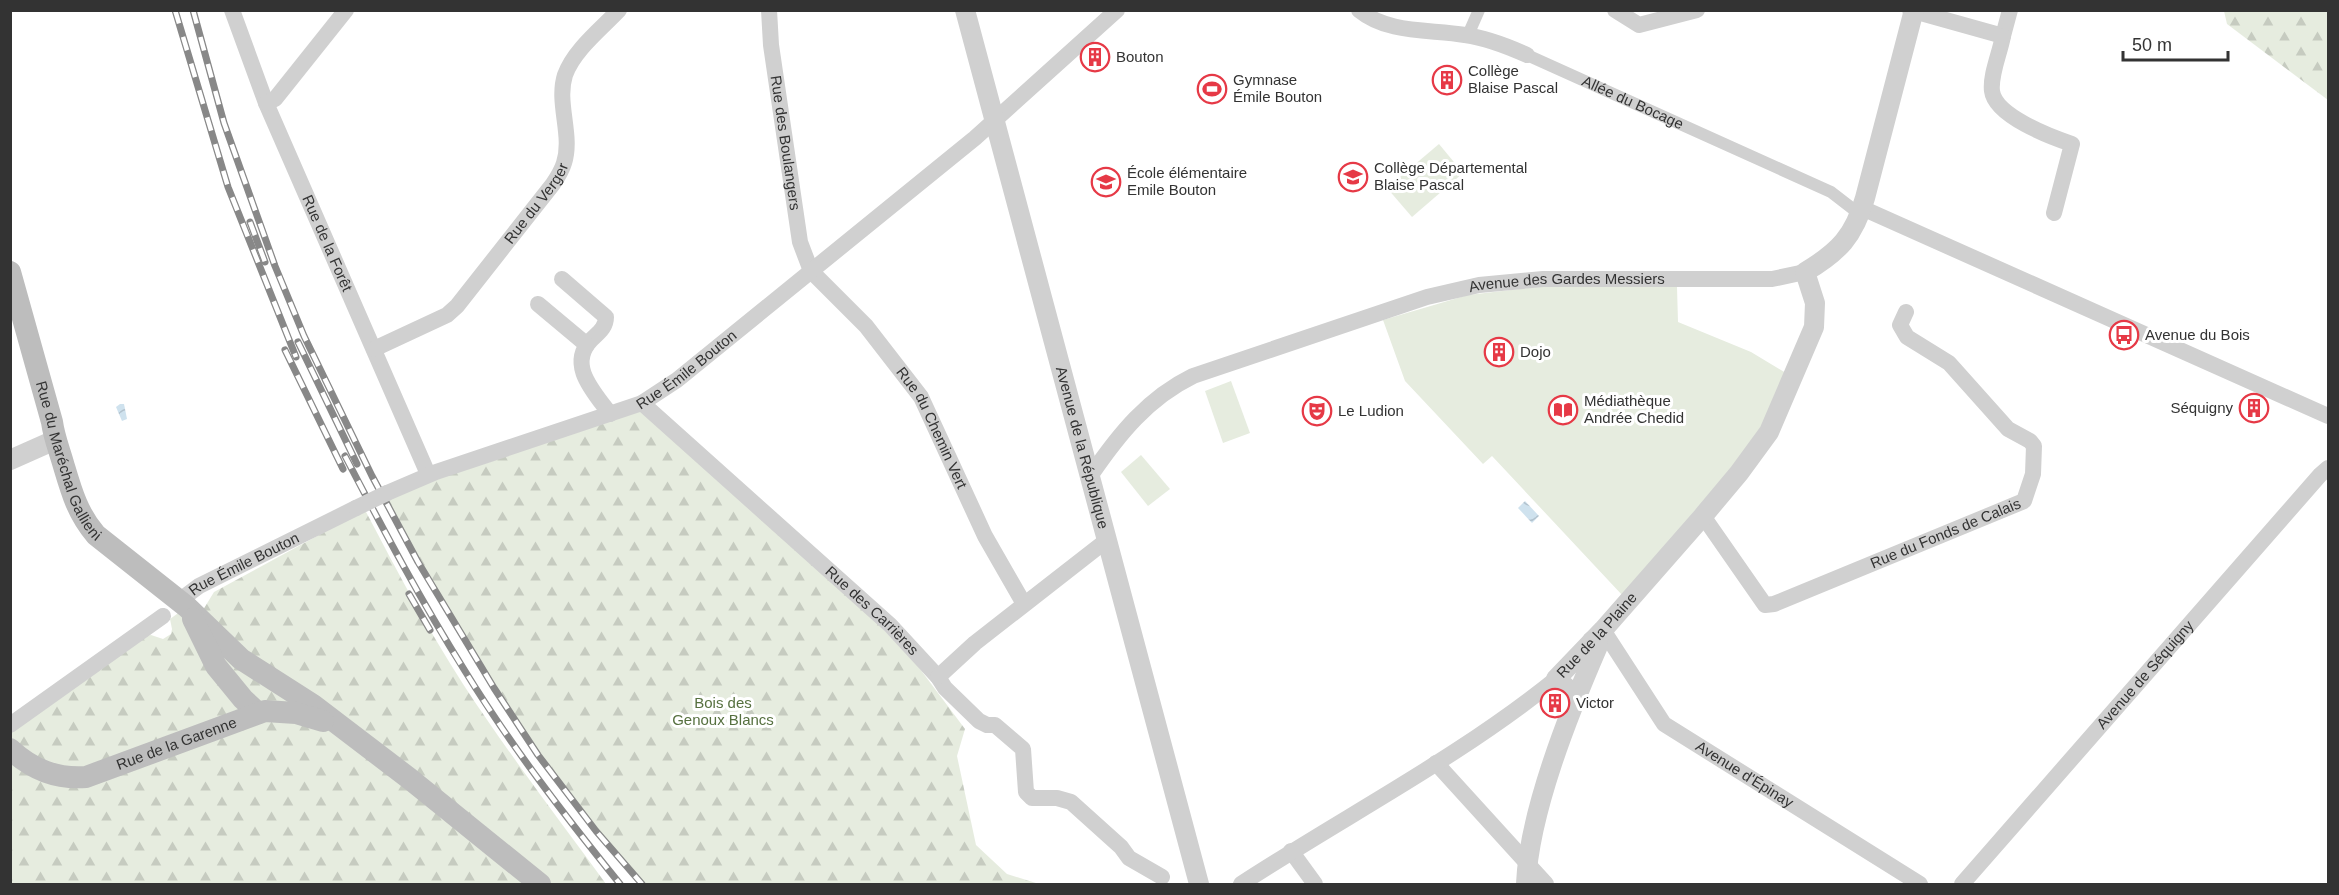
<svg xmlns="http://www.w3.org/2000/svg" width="2339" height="895" font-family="Helvetica,sans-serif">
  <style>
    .forest { fill: url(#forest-firs) }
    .park { fill: #e6ecdf }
    .water { fill: url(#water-waves) }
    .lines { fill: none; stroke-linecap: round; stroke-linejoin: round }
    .pedestrian { stroke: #d0d0d0; stroke-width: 12 }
    .minor { stroke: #d0d0d0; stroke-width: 16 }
    .tertiary { stroke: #d0d0d0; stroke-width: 20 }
    .secondary { stroke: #bdbdbd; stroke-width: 22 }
    .rail-casing { stroke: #888; stroke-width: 7 }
    .rail { stroke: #fff; stroke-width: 4.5; stroke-dasharray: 14; stroke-linecap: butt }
    .minor-bridge { stroke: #d0d0d0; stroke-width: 16 }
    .labels { text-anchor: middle; stroke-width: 6; stroke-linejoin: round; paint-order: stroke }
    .poi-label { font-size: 15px; fill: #333; stroke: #fff; text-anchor: start }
    .street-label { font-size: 15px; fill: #333; stroke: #fff }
    .park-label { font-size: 15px; fill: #56703f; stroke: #fff }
  </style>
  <defs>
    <pattern id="forest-firs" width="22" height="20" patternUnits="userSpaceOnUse" patternTransform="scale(1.5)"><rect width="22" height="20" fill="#e6ecdf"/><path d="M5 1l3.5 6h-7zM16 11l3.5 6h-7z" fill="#c6cbc0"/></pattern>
    <pattern id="water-waves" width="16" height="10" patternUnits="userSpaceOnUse" patternTransform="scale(1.5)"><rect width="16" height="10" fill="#cfe2ee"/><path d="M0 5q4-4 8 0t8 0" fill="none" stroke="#b2c2cd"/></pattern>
  </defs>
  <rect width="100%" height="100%" fill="#fff"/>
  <g class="forest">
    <polygon points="2224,11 2328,11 2328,100 2227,24"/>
    <polygon points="642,403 843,587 917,665 965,729 957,756 976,845 1007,874 1039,884 642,884 596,831 538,755 494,688 418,562 385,497"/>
    <path d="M365,510C396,569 427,628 463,684C508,753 558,818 606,884H11L10,744L13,742L11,735L13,730L145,636L151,635L163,639L171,634L172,629L170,619L181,611L203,610L214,592Z"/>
  </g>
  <g class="park">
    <polygon points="1439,144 1463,173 1412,217 1387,188"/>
    <polygon points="1545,286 1677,287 1678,322 1751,352 1786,373 1767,416 1750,446 1623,596 1492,456 1483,464 1405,381 1383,320 1468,295"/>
    <polygon points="1231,381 1250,433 1223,443 1205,391"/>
    <polygon points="1141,455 1170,489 1148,506 1121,472"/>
  </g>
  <g class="water">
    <polygon points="120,404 124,404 127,419 122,421 116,407"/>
    <polygon points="1525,501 1539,516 1532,523 1518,508"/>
  </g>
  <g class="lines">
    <g class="pedestrian">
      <polyline points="1468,35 1479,10"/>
      <path id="s1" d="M1527,55L1831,192L1853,209L1859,217"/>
    </g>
    <g class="minor">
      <path id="s2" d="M232,10L266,103L428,474"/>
      <path id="s3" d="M769,10L771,45L800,242L811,271L866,326L921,397L985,536L1024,604"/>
      <path d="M1359,10C1388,34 1430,29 1465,35C1487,38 1507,46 1527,55"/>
      <polyline points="1615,10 1639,25 1697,10"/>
      <polyline points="1910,10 2003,36 2010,10"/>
      <path d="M2003,36C2000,53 1990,75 1992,91C1995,116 2051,137 2072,144L2054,213"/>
      <polyline points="266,103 275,99 346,10"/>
      <polyline points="1862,208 2328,416"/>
      <path d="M562,279L606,317C606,328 598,333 591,340C567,365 594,392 610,414"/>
      <polyline points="538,304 587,345"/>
      <path id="s4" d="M374,349L447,315L457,306L553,184C557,178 562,170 564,163C573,135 556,103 565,75C574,50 601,29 619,10"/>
      <path id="s5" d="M642,403L890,625L938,677L945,688L979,721L987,725H995L1023,749L1026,792L1032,798H1057L1071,802L1121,847L1129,858L1162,877"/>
      <path id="s6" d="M1091,475C1119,434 1148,398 1193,376L1427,297L1479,285L1543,279H1772L1805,272"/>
      <path id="s7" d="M387,493L436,472L642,403L677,380L975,138L1117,10"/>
      <path id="s8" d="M1703,516L1765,605L1774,604L2024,501L2033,474L2034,446L2030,441L2008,429L1949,363L1907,337L1900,325L1906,312"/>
      <path id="s9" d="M179,601L199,586L356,508"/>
      <path id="s10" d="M1603,630L1664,724L1920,884"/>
      <polyline points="938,677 975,643 1107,540"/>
      <polyline points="10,725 163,616"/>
      <polyline points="1436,763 1546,884"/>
      <polyline points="1291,851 1315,884"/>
      <path d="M1241,884C1345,816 1458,758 1556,679"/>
      <path id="s11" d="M1962,884L2320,475L2328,468"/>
    </g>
    <g class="tertiary">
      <path id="s12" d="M965,10L1199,884"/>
      <polyline points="10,460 55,440"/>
      <path id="s13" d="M1576,701L1568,689L1556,679L1603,630L1703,516L1739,473L1769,432L1814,327L1815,303L1805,272C1839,252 1854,236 1865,198L1914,10"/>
      <path d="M1526,884C1529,812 1569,713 1598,646L1592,641"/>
    </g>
    <g class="secondary">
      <path id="s14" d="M10,272L52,422C54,437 59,449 63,463C71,490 77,513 96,535L187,607L241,659L313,705L410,779L540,884"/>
      <polyline points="193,619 216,666 243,699 258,713"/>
      <path id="s15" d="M10,749C33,770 56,779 86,777L265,711L296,713L323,721"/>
    </g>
    <g class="rail-casing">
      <g id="rail">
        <polyline points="175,10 228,187 296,357"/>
        <polyline points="193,10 224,123 275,266 304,336 372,476 418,562 494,688 538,755 596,831 642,884"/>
        <polyline points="250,222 265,262"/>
        <polyline points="298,342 357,464"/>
        <polyline points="285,350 343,469"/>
        <path d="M345,456C383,529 421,601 465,671C511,746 565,816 620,884"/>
        <polyline points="409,594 430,630"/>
      </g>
    </g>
    <use href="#rail" class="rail"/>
    <polyline class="minor-bridge" points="356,508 387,493"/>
  </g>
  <defs>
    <g id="building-ring" transform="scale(1.5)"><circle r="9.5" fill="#fff" stroke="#e63946" stroke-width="1.5"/><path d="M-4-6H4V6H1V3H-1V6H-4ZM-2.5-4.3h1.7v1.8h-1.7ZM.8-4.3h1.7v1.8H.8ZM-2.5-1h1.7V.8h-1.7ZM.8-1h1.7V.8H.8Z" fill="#e63946"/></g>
    <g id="stadium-ring" transform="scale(1.5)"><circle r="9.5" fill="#fff" stroke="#e63946" stroke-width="1.5"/><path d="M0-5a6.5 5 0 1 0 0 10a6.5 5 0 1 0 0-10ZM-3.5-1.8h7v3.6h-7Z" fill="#e63946"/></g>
    <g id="school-ring" transform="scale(1.5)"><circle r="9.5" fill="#fff" stroke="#e63946" stroke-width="1.5"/><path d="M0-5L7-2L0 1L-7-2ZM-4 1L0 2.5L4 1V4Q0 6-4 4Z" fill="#e63946"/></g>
    <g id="bus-ring" transform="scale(1.5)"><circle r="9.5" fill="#fff" stroke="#e63946" stroke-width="1.5"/><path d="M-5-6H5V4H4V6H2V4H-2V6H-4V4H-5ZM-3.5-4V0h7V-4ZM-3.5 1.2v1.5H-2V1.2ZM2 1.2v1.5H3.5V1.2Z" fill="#e63946"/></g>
    <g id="library-ring" transform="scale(1.5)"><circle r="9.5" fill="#fff" stroke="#e63946" stroke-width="1.5"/><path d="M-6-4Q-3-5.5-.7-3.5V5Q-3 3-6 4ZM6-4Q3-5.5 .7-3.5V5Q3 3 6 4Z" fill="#e63946"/></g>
    <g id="theatre-ring" transform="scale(1.5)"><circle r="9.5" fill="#fff" stroke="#e63946" stroke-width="1.5"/><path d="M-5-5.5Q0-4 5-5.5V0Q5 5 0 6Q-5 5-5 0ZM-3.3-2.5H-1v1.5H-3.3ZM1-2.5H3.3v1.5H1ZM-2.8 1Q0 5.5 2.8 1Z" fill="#e63946"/></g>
  </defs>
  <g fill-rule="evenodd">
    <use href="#building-ring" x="1095" y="57"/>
    <use href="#building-ring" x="1447" y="80"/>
    <use href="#stadium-ring" x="1212" y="89"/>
    <use href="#school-ring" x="1353" y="177"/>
    <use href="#school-ring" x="1106" y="182"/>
    <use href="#bus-ring" x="2124" y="335"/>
    <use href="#building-ring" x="1499" y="352"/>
    <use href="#building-ring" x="2254" y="408"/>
    <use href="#library-ring" x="1563" y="410"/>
    <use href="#theatre-ring" x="1317" y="411"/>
    <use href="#building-ring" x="1555" y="703"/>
  </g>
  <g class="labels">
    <g class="poi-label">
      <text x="1116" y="62">Bouton</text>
      <text x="1468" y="76">Collège<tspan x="1468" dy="17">Blaise Pascal</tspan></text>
      <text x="1233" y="85">Gymnase<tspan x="1233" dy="17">Émile Bouton</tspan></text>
      <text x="1374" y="173">Collège Départemental<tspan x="1374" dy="17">Blaise Pascal</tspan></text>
      <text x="1127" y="178">École élémentaire<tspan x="1127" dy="17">Emile Bouton</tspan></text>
      <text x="2145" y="340">Avenue du Bois</text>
      <text x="1520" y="357">Dojo</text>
      <text x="1584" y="406">Médiathèque<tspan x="1584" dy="17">Andrée Chedid</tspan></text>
      <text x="2233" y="413" text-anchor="end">Séquigny</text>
      <text x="1338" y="416">Le Ludion</text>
      <text x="1576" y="708">Victor</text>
    </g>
    <g class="street-label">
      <text dy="5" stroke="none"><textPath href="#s1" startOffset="116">Allée du Bocage</textPath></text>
      <text dy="5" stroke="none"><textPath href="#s3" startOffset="134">Rue des Boulangers</textPath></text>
      <text dy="5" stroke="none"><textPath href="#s4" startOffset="224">Rue du Verger</textPath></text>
      <text dy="5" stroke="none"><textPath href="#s2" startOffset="252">Rue de la Forêt</textPath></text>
      <text dy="5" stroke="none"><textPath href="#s6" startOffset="532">Avenue des Gardes Messiers</textPath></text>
      <text dy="5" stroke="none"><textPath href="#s7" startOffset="326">Rue Émile Bouton</textPath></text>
      <text dy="5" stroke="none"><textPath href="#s3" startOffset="465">Rue du Chemin Vert</textPath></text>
      <text dy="5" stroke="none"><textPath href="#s12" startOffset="453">Avenue de la République</textPath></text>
      <text dy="5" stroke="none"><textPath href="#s14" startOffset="198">Rue du Maréchal Gallieni</textPath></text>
      <text dy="5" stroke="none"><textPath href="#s8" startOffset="303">Rue du Fonds de Calais</textPath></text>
      <text dy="5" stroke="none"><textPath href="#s9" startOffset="75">Rue Émile Bouton</textPath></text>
      <text dy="5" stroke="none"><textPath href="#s5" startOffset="310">Rue des Carrières</textPath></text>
      <text dy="5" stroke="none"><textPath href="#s13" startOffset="90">Rue de la Plaine</textPath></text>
      <text dy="5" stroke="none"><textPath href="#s11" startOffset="278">Avenue de Séquigny</textPath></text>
      <text dy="5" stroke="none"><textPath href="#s15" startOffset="180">Rue de la Garenne</textPath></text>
      <text dy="5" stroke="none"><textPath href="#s10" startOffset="207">Avenue d'Épinay</textPath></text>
    </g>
    <g class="park-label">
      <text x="723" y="708">Bois des<tspan x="723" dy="17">Genoux Blancs</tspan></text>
    </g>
  </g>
  <rect width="2339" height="895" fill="none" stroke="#333333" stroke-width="24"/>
  <path d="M2123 51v9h105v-9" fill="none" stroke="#333333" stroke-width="3"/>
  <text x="2132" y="51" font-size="18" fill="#333333" stroke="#ffffff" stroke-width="4.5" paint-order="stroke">50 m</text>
</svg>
